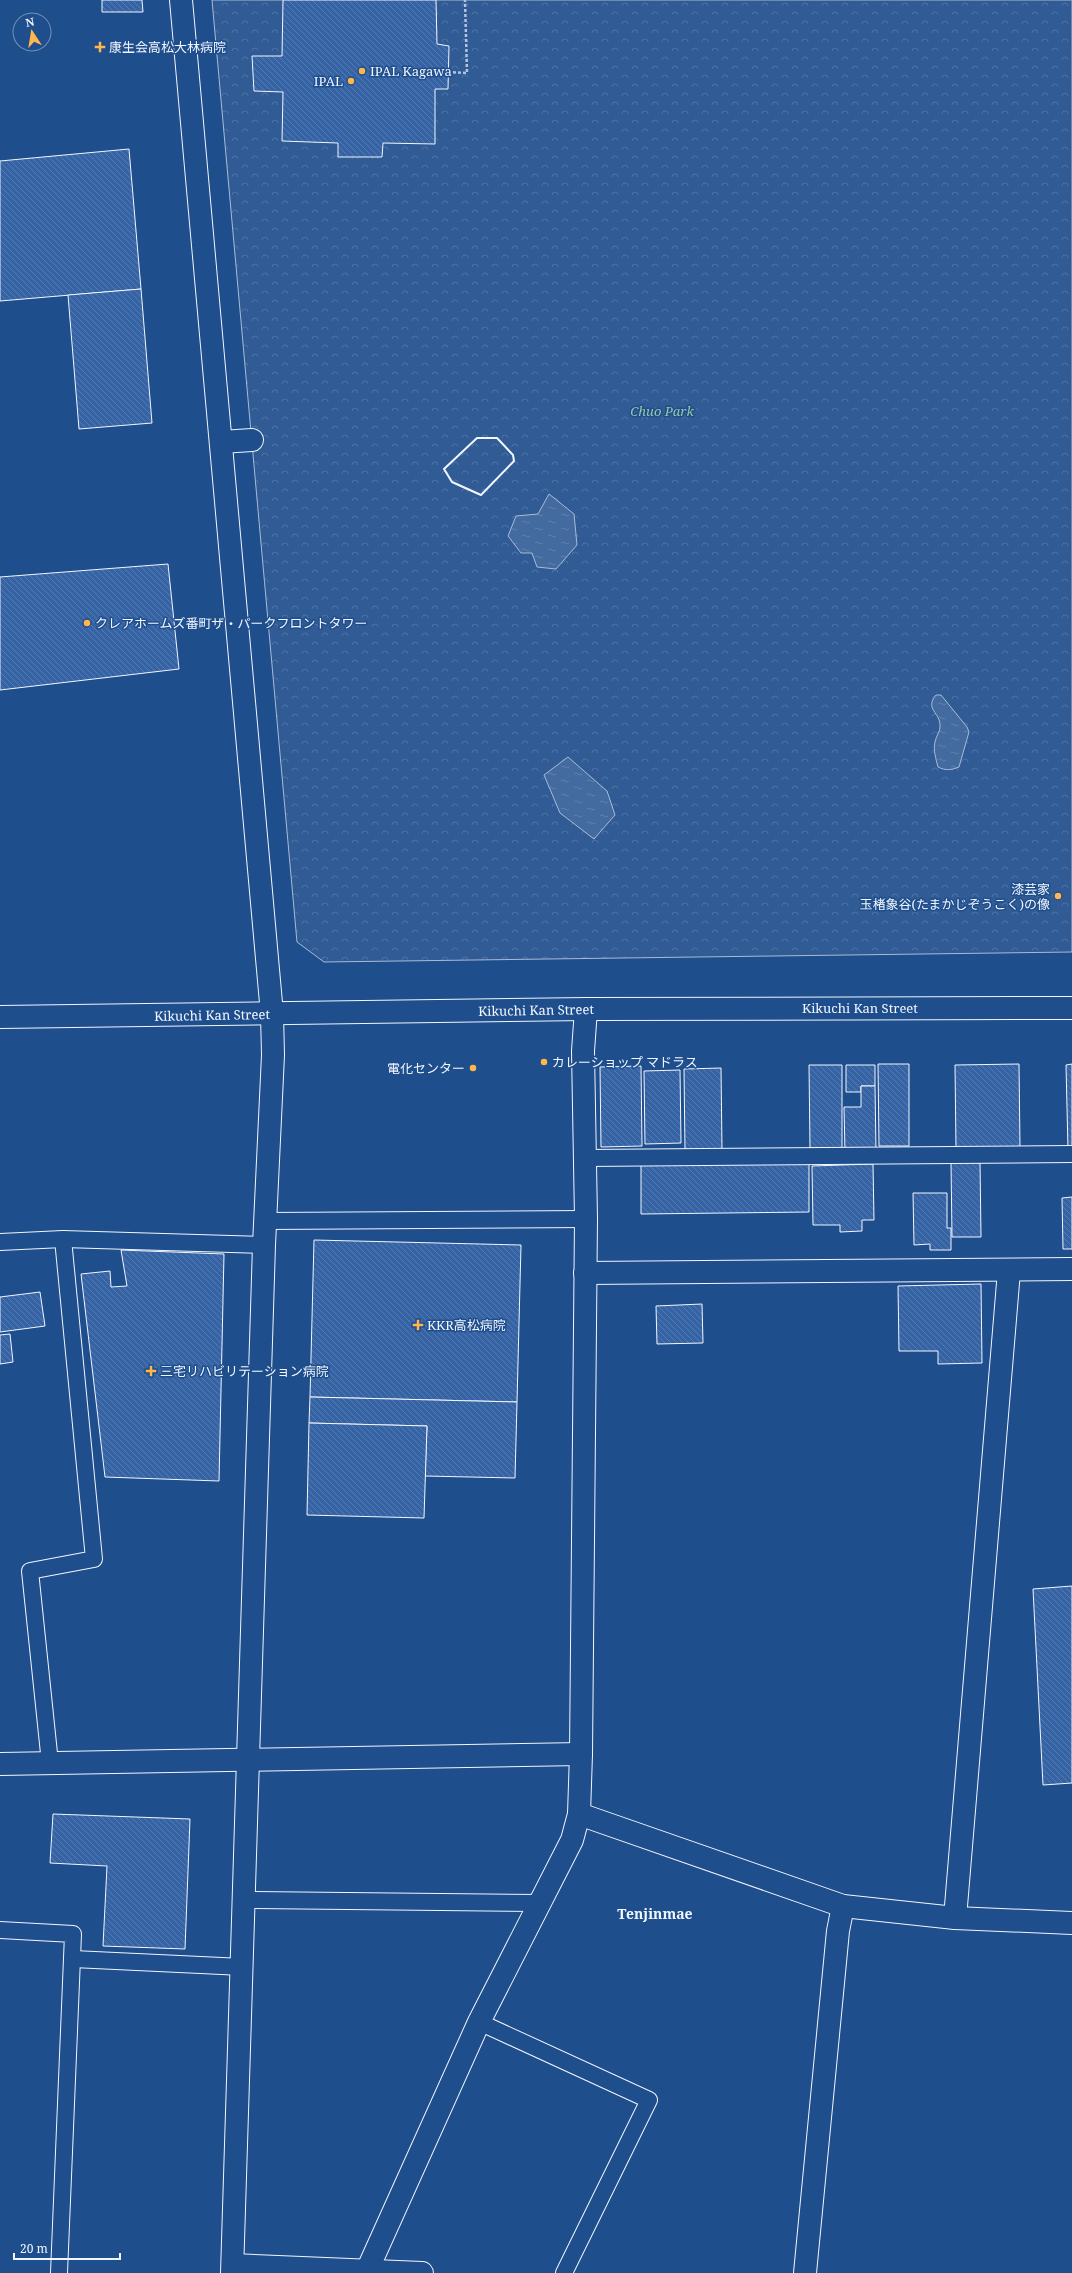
<svg xmlns="http://www.w3.org/2000/svg" width="1072" height="2273" font-family="'Noto Serif','Noto Sans JP',serif">
  <style>
    .park { fill: url(#park-crowns); stroke: #a8bbd7 }
    .water { fill: url(#water-ripples); stroke: #a8bbd7 }
    .building { fill: url(#building-back-hatch); stroke: #f2f6ff }
    .lines { fill: none; stroke-linecap: round; stroke-linejoin: round }
    .lane-casing { stroke: #f2f6ff; stroke-width: 18 }
    .street-casing { stroke: #f2f6ff; stroke-width: 24 }
    .secondary-casing { stroke: #f2f6ff; stroke-width: 24 }
    .path { stroke: #b3c4dc; stroke-width: 2.5; stroke-dasharray: 3 2; stroke-linecap: butt }
    .lane { stroke: #1f4e8c; stroke-width: 16 }
    .street { stroke: #1f4e8c; stroke-width: 22 }
    .secondary { stroke: #1f4e8c; stroke-width: 22 }
    .wall { stroke: #f2f6ff; stroke-width: 2 }
    .poi-dot { fill: #ffb74d; stroke: #1f4e8c; stroke-width: 1.5 }
    .labels { text-anchor: middle; stroke-width: 3; stroke-linejoin: round; paint-order: stroke }
    .poi-label { font-size: 13px; fill: #f2f6ff; stroke: #1f4e8c; text-anchor: start }
    .park-label { font-size: 13px; font-style: italic; fill: #97c8a6; stroke: #1f4e8c }
    .street-label { font-size: 13px; fill: #f2f6ff; stroke: #1f4e8c }
    .neighbourhood-label { font-size: 14px; font-weight: bold; fill: #f2f6ff; stroke: #1f4e8c }
  </style>
  <defs>
    <pattern id="park-crowns" width="20" height="18" patternUnits="userSpaceOnUse"><rect width="20" height="18" fill="#305b95"/><path d="M2 6a3 3 0 1 1 6 0M12 15a3 3 0 1 1 6 0" fill="none" stroke="#4e73a5"/></pattern>
    <pattern id="water-ripples" width="26" height="14" patternUnits="userSpaceOnUse"><rect width="26" height="14" fill="#446ba0"/><path d="M2 4q2-2 4 0t4 0M15 11q2-2 4 0t4 0" fill="none" stroke="#5f81ae"/></pattern>
    <pattern id="building-back-hatch" width="6" height="6" patternUnits="userSpaceOnUse"><rect width="6" height="6" fill="#3563a3"/><path d="M-1 5l2 2M0 0l6 6M5-1l2 2" fill="none" stroke="#537ab1"/></pattern>
  </defs>
  <rect width="100%" height="100%" fill="#1f4e8c"/>
  <polygon class="park" points="212,0 1072,0 1072,952 324,962 297,942"/>
  <g class="water">
    <polygon points="549,494 574,514 577,545 556,569 537,567 532,553 521,553 508,536 516,516 538,514"/>
    <path d="M936,695H941L967,727L969,732L959,767C951,770 946,771 938,767C936,759 933,750 935,742C936,736 940,732 940,727C941,712 924,710 936,695Z"/>
    <polygon points="568,757 607,791 615,815 594,839 560,813 544,775"/>
  </g>
  <g class="building">
    <polygon points="102,0 142,0 143,12 102,12"/>
    <polygon points="283,0 436,0 437,44 449,46 448,89 435,89 435,144 383,143 382,157 338,157 338,143 282,141 283,92 254,91 252,56 282,56"/>
    <polygon points="129,149 141,289 0,301 0,161"/>
    <polygon points="141,289 152,423 79,429 68,295"/>
    <polygon points="168,564 179,669 0,690 0,577"/>
    <polygon points="878,1064 909,1064 909,1146 879,1146"/>
    <polygon points="1019,1064 1020,1148 956,1149 955,1065"/>
    <polygon points="1072,1064 1072,1150 1068,1150 1066,1065"/>
    <polygon points="809,1065 842,1065 842,1148 810,1148"/>
    <polygon points="846,1065 875,1065 875,1086 861,1086 861,1092 846,1092"/>
    <polygon points="641,1066 642,1146 601,1147 600,1067"/>
    <polygon points="721,1068 722,1150 685,1151 684,1069"/>
    <polygon points="680,1070 681,1143 645,1144 644,1071"/>
    <polygon points="861,1086 875,1086 876,1152 845,1152 844,1107 861,1107"/>
    <polygon points="809,1161 809,1212 641,1214 641,1163"/>
    <polygon points="951,1162 980,1162 981,1237 952,1237"/>
    <polygon points="873,1164 874,1220 862,1220 862,1231 840,1232 840,1225 813,1225 812,1166"/>
    <polygon points="913,1193 947,1193 947,1228 951,1228 951,1250 930,1250 930,1244 914,1245"/>
    <polygon points="1072,1197 1072,1249 1063,1249 1062,1198"/>
    <polygon points="314,1240 521,1245 517,1402 310,1397"/>
    <polygon points="121,1250 224,1254 219,1481 105,1477 81,1274 110,1271 111,1287 127,1286"/>
    <polygon points="981,1284 982,1363 938,1364 938,1351 899,1351 898,1286"/>
    <polygon points="40,1292 45,1326 0,1332 0,1297"/>
    <polygon points="702,1304 703,1343 657,1344 656,1306"/>
    <polygon points="10,1334 13,1362 0,1364 0,1335"/>
    <polygon points="310,1397 517,1402 515,1478 425,1476 427,1426 309,1423"/>
    <polygon points="309,1423 427,1426 424,1518 307,1515"/>
    <polygon points="1072,1586 1072,1783 1043,1785 1033,1589"/>
    <polygon points="53,1814 190,1819 185,1949 103,1946 107,1866 50,1863"/>
  </g>
  <g class="lines">
    <g class="lane-casing">
      <g id="lane">
        <polyline points="585,1158 1072,1154"/>
        <polyline points="266,1221 586,1219"/>
        <polyline points="0,1242 63,1239 264,1245"/>
        <polyline points="50,1763 30,1571 94,1559 63,1239"/>
        <polyline points="245,1900 542,1903"/>
        <polyline points="0,1930 73,1934 59,2273"/>
        <polyline points="73,1959 243,1967"/>
        <polyline points="479,2022 649,2100 564,2273"/>
      </g>
    </g>
    <g class="street-casing">
      <g id="street">
        <polyline points="181,0 272,1014 273,1055 264,1245 232,2273"/>
        <polyline points="221,442 252,440"/>
        <polyline points="585,1273 1072,1269"/>
        <polyline points="0,1764 581,1754"/>
        <polyline points="579,1814 843,1906 955,1918 1072,1923"/>
        <polyline points="955,1918 1009,1271"/>
        <polyline points="233,2265 422,2273"/>
        <polyline points="366,2273 479,2022 572,1840 579,1814 581,1754 586,1219 583,1051 586,1009"/>
        <polyline points="805,2273 838,1931 843,1906"/>
      </g>
    </g>
    <g class="secondary-casing">
      <polyline id="secondary" points="0,1017 586,1009 1072,1008"/>
    </g>
    <polyline class="path" points="448,72 467,73 465,0"/>
    <use href="#lane" class="lane"/>
    <use href="#street" class="street"/>
    <use href="#secondary" class="secondary"/>
    <polygon class="wall" points="477,438 497,438 513,455 514,461 481,495 452,482 444,469"/>
  </g>
  <g class="poi-dot">
    <path d="M98 41h4v4h4v4h-4v4h-4v-4h-4v-4h4z"/>
    <circle cx="362" cy="71" r="4"/>
    <circle cx="351" cy="81" r="4"/>
    <circle cx="87" cy="623" r="4"/>
    <circle cx="1058" cy="896" r="4"/>
    <circle cx="544" cy="1062" r="4"/>
    <circle cx="473" cy="1068" r="4"/>
    <path d="M416 1319h4v4h4v4h-4v4h-4v-4h-4v-4h4z"/>
    <path d="M149 1365h4v4h4v4h-4v4h-4v-4h-4v-4h4z"/>
  </g>
  <g class="labels">
    <g class="poi-label">
      <text x="109" y="52">康生会高松大林病院</text>
      <text x="370" y="76">IPAL Kagawa</text>
      <text x="343" y="86" text-anchor="end">IPAL</text>
      <text x="95" y="628">クレアホームズ番町ザ・パークフロントタワー</text>
      <text x="1050" y="894" text-anchor="end">漆芸家<tspan x="1050" dy="15">玉楮象谷(たまかじぞうこく)の像</tspan></text>
      <text x="552" y="1067">カレーショップ マドラス</text>
      <text x="465" y="1073" text-anchor="end">電化センター</text>
      <text x="427" y="1330">KKR高松病院</text>
      <text x="160" y="1376">三宅リハビリテーション病院</text>
    </g>
    <g class="park-label">
      <text x="662" y="416">Chuo Park</text>
    </g>
    <g class="street-label">
      <text x="860" y="1013">Kikuchi Kan Street</text>
      <text transform="translate(536 1010) rotate(-1)" y="5">Kikuchi Kan Street</text>
      <text transform="translate(212 1015) rotate(-1)" y="5">Kikuchi Kan Street</text>
    </g>
    <g class="neighbourhood-label">
      <text x="655" y="1919">Tenjinmae</text>
    </g>
  </g>
  <g transform="translate(32 32) rotate(348)"><circle r="19" fill="#1f4e8c" stroke="#7391ba"/>
  <path d="M0-3L7 15L0 10L-7 15Z" fill="#ffb74d"/>
  <text y="-6" font-size="11" font-weight="bold" text-anchor="middle" fill="#f2f6ff">N</text>
  </g>
  <path d="M14 2253v6h106v-6" fill="none" stroke="#f2f6ff" stroke-width="2"/>
  <text x="20" y="2253" font-size="12" fill="#f2f6ff" stroke="#1f4e8c" stroke-width="3" paint-order="stroke">20 m</text>
</svg>
